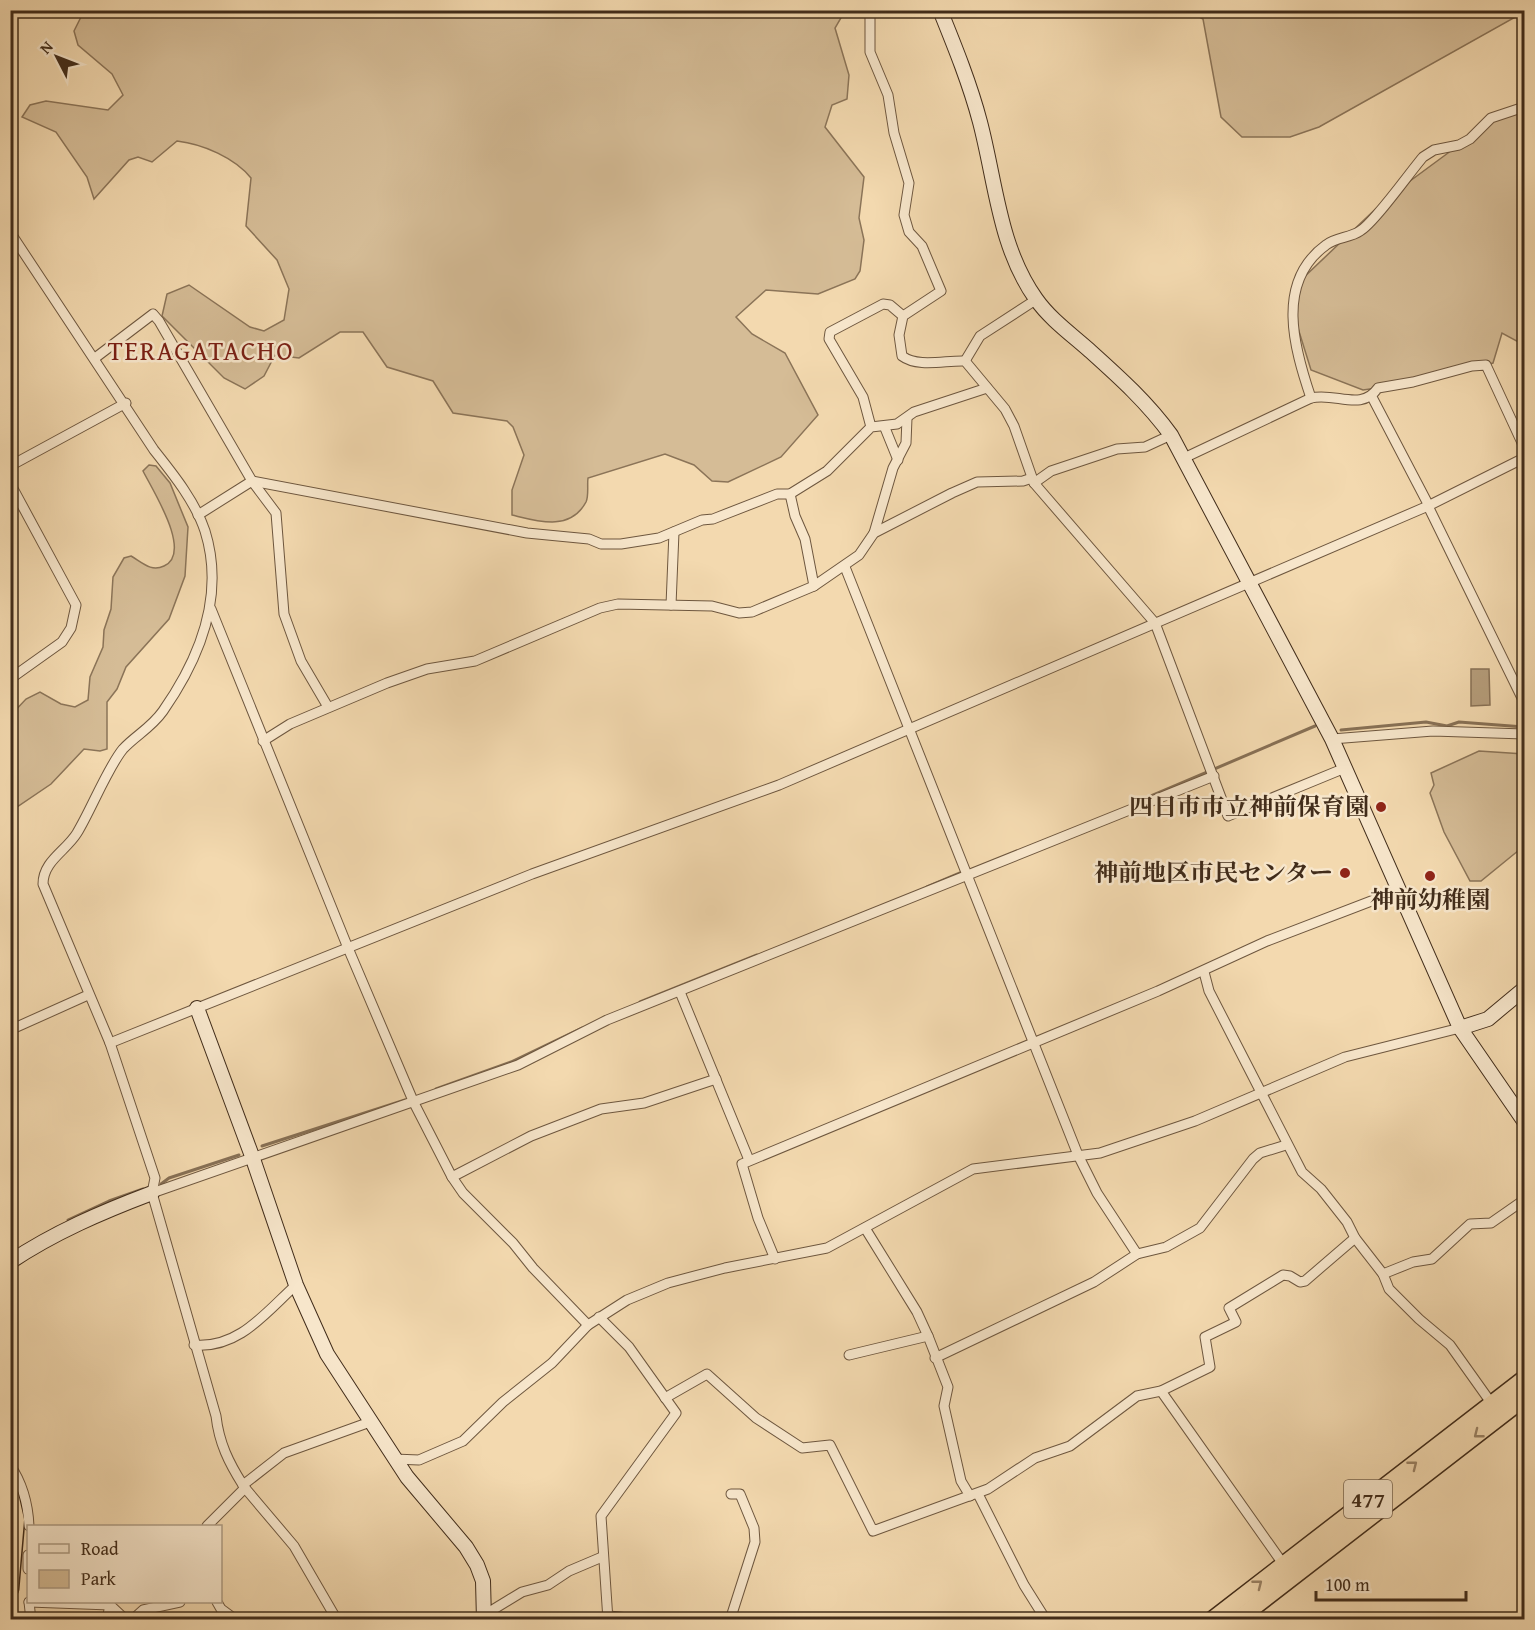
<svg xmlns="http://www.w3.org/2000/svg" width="1535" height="1630" font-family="'Gentium Book Plus','Noto Serif JP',serif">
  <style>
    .green { fill: #d5bc96; stroke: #8b7458; stroke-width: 1.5 }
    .water { fill: #b69e7c; stroke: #877055; stroke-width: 1.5 }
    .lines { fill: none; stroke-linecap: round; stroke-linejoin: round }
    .stream { stroke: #877055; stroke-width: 3 }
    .street-casing { stroke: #6e573f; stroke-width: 11 }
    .secondary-casing { stroke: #412c1a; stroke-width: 16 }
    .highway-casing { stroke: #412c1a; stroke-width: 19 }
    .street { stroke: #f7e6cb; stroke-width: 9 }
    .secondary { stroke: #f7e6cb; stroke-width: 14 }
    .highway { stroke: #f3d9af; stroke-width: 16 }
    .oneway { stroke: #9a8264 }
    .poi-dot { fill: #8f2418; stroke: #f7e6cb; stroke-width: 2 }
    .labels { text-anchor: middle; stroke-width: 5; stroke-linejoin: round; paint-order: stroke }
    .shield { fill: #f7e6cb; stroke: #78644f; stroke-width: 1.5 }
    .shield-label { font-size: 22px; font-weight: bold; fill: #412c1a }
    .poi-label { font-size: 24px; font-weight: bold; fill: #412c1a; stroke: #f7e6cb; text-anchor: end }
    .quarter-label { font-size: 27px; letter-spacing: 1.5px; fill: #7a1f14; stroke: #f7e6cb }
  </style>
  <rect width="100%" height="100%" fill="#f3d9af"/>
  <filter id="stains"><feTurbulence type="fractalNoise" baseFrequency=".00333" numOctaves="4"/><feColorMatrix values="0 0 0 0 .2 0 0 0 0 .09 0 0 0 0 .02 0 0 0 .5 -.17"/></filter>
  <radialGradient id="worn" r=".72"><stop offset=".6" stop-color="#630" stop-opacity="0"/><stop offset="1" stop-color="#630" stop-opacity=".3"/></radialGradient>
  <g class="green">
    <path d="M84,11H845L835,28L849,75L847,99L832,105L825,127L864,177L859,218L864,240L860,271L855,279L818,294L766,290L736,317L752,334L785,353L818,415L781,457L728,482L712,481L694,465L665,454L588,478C587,485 589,496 586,502C570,532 537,521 512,515V490L524,455L513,427L507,421L453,413L433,381L387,367L363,332H340L299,358L275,355L264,376L245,389L224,378L162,316L167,294L189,285L250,327L264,331L284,320L289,289L277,260L246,226L251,178C235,158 203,144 177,141L152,162L138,157L129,160L94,199L87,177L56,132L22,117L30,105L46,101L108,110L123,95L112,74L78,45L74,31Z"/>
    <polygon points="1189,11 1521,11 1519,15 1319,127 1290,137 1242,137 1221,117 1203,19"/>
    <polygon points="1524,101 1524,345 1502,333 1493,363 1412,383 1363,390 1311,370 1293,312 1300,281 1387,198 1490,122"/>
    <path d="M149,465L156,466L170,483L188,527L185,576L169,619L126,667L117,689L107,702V749L100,751L84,749L51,784L11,811V715L26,699L40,692L61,704L75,707L88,700L90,677L103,647L104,630L111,609L113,577L124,558L131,556C143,563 151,572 164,566C193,553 153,491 143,471Z"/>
    <polygon points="1479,751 1524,754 1524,846 1481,881 1470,881 1444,832 1430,793 1434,785 1431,773"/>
  </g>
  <polygon class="water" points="1471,669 1489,669 1490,705 1471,706"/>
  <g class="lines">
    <g class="stream">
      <polyline points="1341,730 1426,722 1447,726 1459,722 1524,727"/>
      <polyline points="1151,796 1315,726"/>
      <polyline points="927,887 960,873"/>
      <polyline points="640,1002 757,955"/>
      <polyline points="436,1089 511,1062 582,1028"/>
      <polyline points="262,1146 405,1100"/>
      <polyline points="161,1184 169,1178 239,1155"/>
      <polyline points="68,1220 109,1201 143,1189"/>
    </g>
    <g class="street-casing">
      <g id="street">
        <path d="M870,10V52L888,95L894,133L909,183L904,215L909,232L922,246L941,291L903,316L899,335L902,356C918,368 946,360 965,361L1005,409L1014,426L1034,483L1155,623L1228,816L1345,768"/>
        <path d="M10,232L154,450C173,474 195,501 205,531C225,595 200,658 163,711C151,728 136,735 123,749C108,767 91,810 77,833C66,851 43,861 43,884L110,1043L155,1178L152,1193L216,1416C219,1443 229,1463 243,1485"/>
        <polyline points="95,358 153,314 159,321 252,481 276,513 284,614 301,661 328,707"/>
        <polyline points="965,361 980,336 1037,299"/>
        <polyline points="1372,397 1428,504"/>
        <path d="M1311,398C1294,348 1275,282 1326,245C1336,237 1350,238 1360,231C1374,223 1410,172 1423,157L1434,150L1459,145L1470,139L1491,118L1524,107"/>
        <polyline points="871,427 863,397 829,339 830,332 883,304 890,305 903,316"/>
        <polyline points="885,428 898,460"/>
        <path d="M1184,458L1311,398C1336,392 1361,412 1378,388L1413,382L1472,366L1486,365L1524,447"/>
        <polyline points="10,466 126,403"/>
        <polyline points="10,483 76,605 71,628 62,642 10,679"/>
        <polyline points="1034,483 1051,471 1117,449 1145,447 1171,435"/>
        <polyline points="790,494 795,516 805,539 814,586"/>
        <polyline points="1428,506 1524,702"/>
        <polyline points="198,515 252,481 527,533 589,539 601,544 621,544 659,538 702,520 713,519 777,494 790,494 827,471 871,427 897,424 914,412 987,388"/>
        <polyline points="874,533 893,468 906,443 907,418"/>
        <polyline points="845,567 1078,1155 1097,1193 1137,1254"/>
        <polyline points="671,605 674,532"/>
        <polyline points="211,609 348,948 414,1103 452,1177 463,1193 513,1243 533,1268 588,1325"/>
        <polyline points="1332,739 1433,731 1524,734"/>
        <polyline points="263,741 290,724 387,683 427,669 475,661 600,608 618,604 712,606 739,613 752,612 814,586 859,555 874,533 952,493 977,482 1023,481 1032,478"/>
        <polyline points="1204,972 1209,991 1302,1172 1321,1189 1347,1222 1355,1238 1383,1274 1389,1289 1419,1319 1450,1345 1492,1404"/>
        <polyline points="680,992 749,1160"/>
        <polyline points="10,1030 88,995"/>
        <polyline points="110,1043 532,874 779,785 1428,506 1524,458"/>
        <polyline points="452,1177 531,1136 601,1109 644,1103 716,1079"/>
        <polyline points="152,1193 518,1065 607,1020 1214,776"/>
        <polyline points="865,1228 917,1312 928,1336 948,1387 944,1406 961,1481 970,1496"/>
        <polyline points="775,1259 758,1218 742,1164 1158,991 1267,941 1400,890"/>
        <polyline points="1383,1274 1413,1262 1432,1259 1470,1224 1491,1223 1524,1200"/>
        <polyline points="599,1317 629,1347 676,1413 601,1516 608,1620"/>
        <path d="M194,1345C239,1349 266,1312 296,1285"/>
        <polyline points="849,1355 928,1336"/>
        <polyline points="935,1358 1094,1282 1137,1254 1166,1247 1200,1228 1253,1159 1260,1153 1286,1145"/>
        <polyline points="1161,1391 1286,1568"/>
        <polyline points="665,1398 707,1374 756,1418 802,1448 830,1445 873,1531 988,1489 1035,1458 1070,1446 1137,1396 1161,1391 1210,1367 1205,1337 1236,1322 1229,1308 1283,1275 1290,1276 1300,1282 1305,1281 1355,1238"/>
        <polyline points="394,1459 419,1460 463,1441 503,1402 552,1363 588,1325 627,1300 668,1283 725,1268 827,1248 973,1169 1100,1153 1195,1121 1345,1057 1460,1028"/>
        <path d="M10,1465C23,1484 28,1504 29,1526"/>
        <polyline points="245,1488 294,1546 337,1620"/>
        <polyline points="978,1494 1024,1585 1046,1620"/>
        <polyline points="207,1526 245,1488 243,1485 284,1453 370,1422"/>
        <polyline points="28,1555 28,1569"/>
        <polyline points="29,1602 110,1605 126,1620"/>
        <polyline points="29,1602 31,1620"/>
        <polyline points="217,1602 221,1609 236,1620"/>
        <polyline points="609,1616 648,1620"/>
        <polyline points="107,1620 110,1605"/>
        <polyline points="132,1620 143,1610 180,1602"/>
        <polyline points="476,1620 522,1592 548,1585 569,1571 602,1557"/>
        <polyline points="730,1620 755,1542 754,1528 740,1494 731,1494"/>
      </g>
    </g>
    <g class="secondary-casing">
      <g id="secondary">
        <path d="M940,10C955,47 970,84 980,122C996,183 999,247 1036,299C1050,319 1071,334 1089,350C1119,377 1147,402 1171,435L1332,739L1460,1028L1524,1121"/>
        <polyline points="197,1008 252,1156 296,1285 327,1354 407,1477 466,1547 477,1565 483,1581 484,1620"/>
        <polyline points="1460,1028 1488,1019 1524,989"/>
        <path d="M10,1262C55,1232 102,1212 152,1193"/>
      </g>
    </g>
    <g class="highway-casing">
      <g id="highway">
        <polyline points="10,1494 16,1520 10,1589"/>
        <polyline points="1212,1620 1524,1379"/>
        <polyline points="1237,1620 1524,1398"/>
      </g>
    </g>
    <use href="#street" class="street"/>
    <use href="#secondary" class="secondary"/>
    <use href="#highway" class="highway"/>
  </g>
  <defs><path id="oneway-chevron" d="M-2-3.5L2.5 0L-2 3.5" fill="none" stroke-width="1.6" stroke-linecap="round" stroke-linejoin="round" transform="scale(1.5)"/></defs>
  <g class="oneway">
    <use href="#oneway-chevron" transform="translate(1478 1434) rotate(142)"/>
    <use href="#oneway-chevron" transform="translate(1413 1465) rotate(-38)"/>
    <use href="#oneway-chevron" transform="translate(1258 1584) rotate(-38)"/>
  </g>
  <g class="poi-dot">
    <circle cx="1381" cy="807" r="6"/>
    <circle cx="1345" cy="873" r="6"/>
    <circle cx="1430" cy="876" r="6"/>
  </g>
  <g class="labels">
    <rect class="shield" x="1344" y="1480" width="48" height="38" rx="4.5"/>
    <g class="shield-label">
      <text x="1368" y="1507">477</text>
    </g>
    <g class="poi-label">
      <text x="1369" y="815">四日市市立神前保育園</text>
      <text x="1333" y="881">神前地区市民センター</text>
      <text x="1430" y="908" text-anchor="middle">神前幼稚園</text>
    </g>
    <g class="quarter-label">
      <text x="201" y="360">TERAGATACHO</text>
    </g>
  </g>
  <rect width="1535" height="1630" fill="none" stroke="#f3d9af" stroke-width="36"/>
  <rect x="12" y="12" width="1511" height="1606" fill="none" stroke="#412c1a" stroke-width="3"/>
  <rect x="18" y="18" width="1499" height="1594" fill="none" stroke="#412c1a" stroke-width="1.5"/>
  <rect x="27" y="1525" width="195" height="78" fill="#f7e6cb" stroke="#ae9c84" stroke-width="1.5"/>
  <rect x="39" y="1544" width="30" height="9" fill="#f7e6cb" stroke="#ae9c84" stroke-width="1.5"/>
  <text x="81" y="1555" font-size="18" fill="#412c1a">Road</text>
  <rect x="39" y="1570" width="30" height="18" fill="#d5bc96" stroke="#ae9c84" stroke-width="1.5"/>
  <text x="81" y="1585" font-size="18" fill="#412c1a">Park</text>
  <g transform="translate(57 57) rotate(312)" stroke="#f7e6cb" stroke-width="4.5" paint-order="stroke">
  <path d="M0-4.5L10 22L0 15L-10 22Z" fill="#412c1a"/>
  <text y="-9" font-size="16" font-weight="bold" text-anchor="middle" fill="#412c1a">N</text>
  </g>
  <path d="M1316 1591v9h150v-9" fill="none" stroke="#412c1a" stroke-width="3"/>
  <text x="1325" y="1591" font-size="18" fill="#412c1a" stroke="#f7e6cb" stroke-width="4.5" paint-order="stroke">100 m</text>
  <rect width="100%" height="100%" filter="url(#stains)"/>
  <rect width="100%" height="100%" fill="url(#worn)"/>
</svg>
